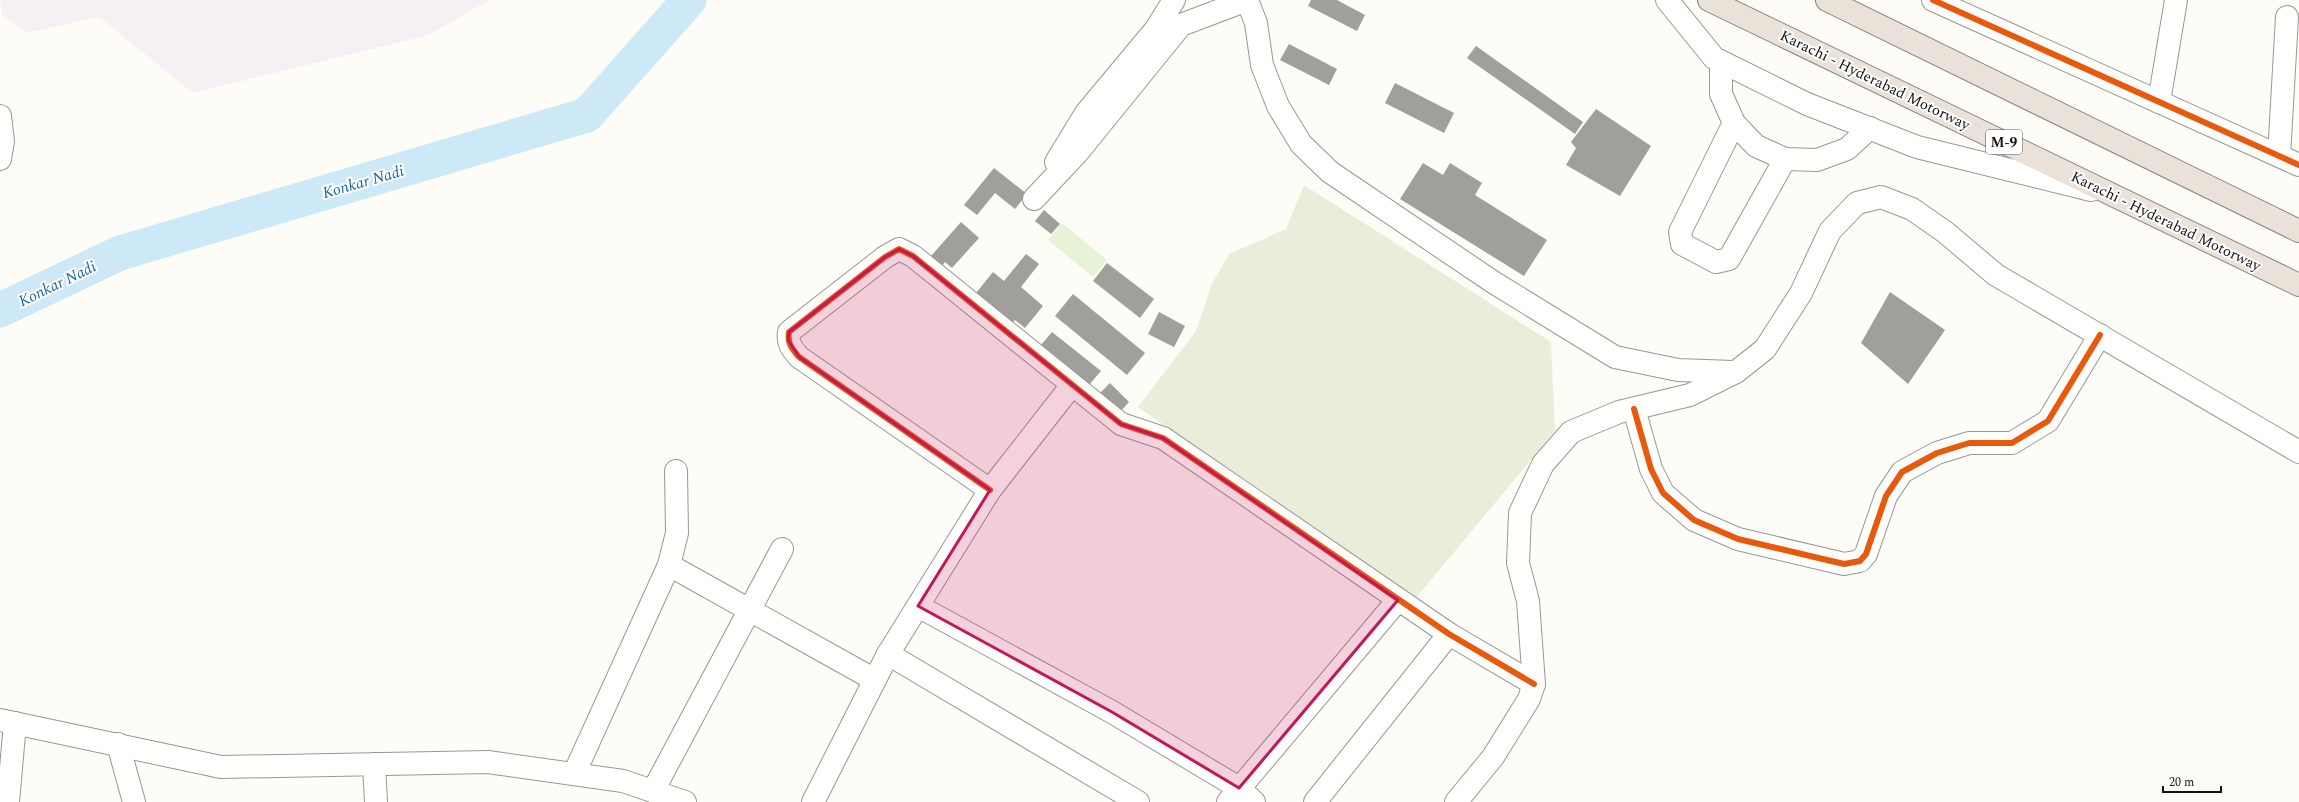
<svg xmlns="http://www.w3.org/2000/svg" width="2299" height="802" font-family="Spectral,serif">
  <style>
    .industrial { fill: #f5f0f3 }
    .green { fill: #e7f3d7 }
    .cemetery { fill: #e9eedb }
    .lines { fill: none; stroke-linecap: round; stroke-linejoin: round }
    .river { stroke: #cde8f7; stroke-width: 35 }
    .building { fill: #a19f9c }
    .minor-casing { stroke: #979795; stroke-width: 24 }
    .highway-casing { stroke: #858482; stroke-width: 24 }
    .minor { stroke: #fffffe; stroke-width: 22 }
    .highway { stroke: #eae1d8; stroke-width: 22 }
    .cycleway-casing { stroke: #fff; stroke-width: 8 }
    .cycleway { stroke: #e8590c; stroke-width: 6 }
    .marked { fill: #c2185b; fill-opacity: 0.2; stroke: #c2185b; stroke-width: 3; stroke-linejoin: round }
    .labels { text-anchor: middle; stroke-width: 4; stroke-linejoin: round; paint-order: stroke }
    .shield { fill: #fff; stroke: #585858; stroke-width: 1 }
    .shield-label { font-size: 14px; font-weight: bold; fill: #111 }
    .street-label { font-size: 15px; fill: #111; stroke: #fff }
    .water-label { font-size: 16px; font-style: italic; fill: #1768a6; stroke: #fff }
  </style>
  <rect width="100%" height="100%" fill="#fdfcf7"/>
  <polygon class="industrial" points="0,0 111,0 110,2 112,0 489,0 429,35 193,93 99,17 26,33 2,15"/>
  <polygon class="green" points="1062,223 1107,260 1093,277 1048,240"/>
  <polygon class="cemetery" points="1304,185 1551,342 1555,431 1415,599 1138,407 1196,331 1212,284 1229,254 1286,229"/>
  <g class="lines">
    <polyline class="river" points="0,310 120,253 587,115 689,0"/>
  </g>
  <g class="building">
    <polygon points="1311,0 1337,0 1365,15 1357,31 1308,6"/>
    <polygon points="1289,44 1337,69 1329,85 1280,60"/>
    <polygon points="1476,46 1583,122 1575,134 1467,58"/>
    <polygon points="1395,83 1454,113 1444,133 1385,103"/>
    <polygon points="1596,109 1651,146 1620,196 1566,165 1576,148 1571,142"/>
    <polygon points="1423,163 1443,175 1450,163 1482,183 1475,195 1547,240 1524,276 1400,199"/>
    <polygon points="994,168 1027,194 1015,209 995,193 977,215 964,205"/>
    <polygon points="1044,210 1060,224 1051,234 1035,221"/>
    <polygon points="961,222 979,238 952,268 945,262 942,266 931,256"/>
    <polygon points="1026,254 1039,264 1021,287 1043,306 1025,328 1015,320 1012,323 976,293 993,272 1004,281"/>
    <polygon points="1107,263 1154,299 1140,318 1093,281"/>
    <polygon points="1890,292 1945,330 1908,384 1861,343"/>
    <polygon points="1073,294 1145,353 1127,375 1055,316"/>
    <polygon points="1159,312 1185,326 1174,347 1148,334"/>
    <polygon points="1052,332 1101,371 1089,385 1040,346"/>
    <polygon points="1110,383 1129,402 1120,412 1100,393"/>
  </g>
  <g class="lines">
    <g class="minor-casing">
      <g id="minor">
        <polyline points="1667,0 1714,58 1807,104 1917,147 2091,190"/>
        <polyline points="1933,0 2299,165"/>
        <polyline points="1721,62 1721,94 1734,123 1756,146 1785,159 1817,160 1847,149 1870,128"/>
        <polyline points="2159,102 2176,0"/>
        <polyline points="0,116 3,141 0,159"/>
        <polyline points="1734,123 1680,232 1682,244 1716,262 1729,259 1785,159"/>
        <polyline points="2279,156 2287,17"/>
        <polyline points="1056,162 1086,113 1156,29 1174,0"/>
        <polyline points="1034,199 1078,152 1181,25 1247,0 1256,23 1262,65 1278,106 1301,144 1330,172 1493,282 1615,357 1678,370 1733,372"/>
        <polyline points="1634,409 1651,469 1663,493 1694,520 1738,539 1844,564 1860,561 1866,554 1886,496 1902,472 1937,453 1969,443 2012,443 2048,421 2100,335"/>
        <path d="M990,490L799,357C792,349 787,343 789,332L885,257L899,249L913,256L1121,424L1163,438L1449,634L1534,684"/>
        <polyline points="669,565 875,680"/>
        <polyline points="918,606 1112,712 1239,788 1254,802"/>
        <polyline points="888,654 1138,802"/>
        <polyline points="0,720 221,767 488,762 623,781 685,802"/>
        <polyline points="118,744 134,802"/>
        <polyline points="374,764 376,802"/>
        <polyline points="574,774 669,565 677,533 676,471"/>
        <polyline points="653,791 782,549"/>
        <polyline points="8,802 15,723"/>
        <polyline points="813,802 888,654 990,490 1072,385"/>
        <polyline points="1228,802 1398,600"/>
        <polyline points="1315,802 1449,634"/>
        <polyline points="1456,802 1493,757 1529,699 1534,684 1528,601 1518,563 1520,513 1543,464 1571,432 1619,412 1690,395 1736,372 1765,349 1801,293 1830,231 1857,203 1881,197 1912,209 1945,232 1996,275 2299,452"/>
      </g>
    </g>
    <g class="highway-casing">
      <g id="highway">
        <polyline points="1709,0 2299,285"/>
        <polyline points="1827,0 2299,231"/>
      </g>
    </g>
    <use href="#minor" class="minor"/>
    <use href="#highway" class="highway"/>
    <g class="cycleway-casing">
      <g id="cycleway">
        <polyline points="1933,0 2299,165"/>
        <polyline points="1634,409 1651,469 1663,493 1694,520 1738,539 1844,564 1860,561 1866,554 1886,496 1902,472 1937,453 1969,443 2012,443 2048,421 2100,335"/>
        <path d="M990,490L799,357C792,349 787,343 789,332L885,257L899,249L913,256L1121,424L1163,438L1449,634L1534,684"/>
      </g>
    </g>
    <use href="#cycleway" class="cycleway"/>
  </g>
  <path class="marked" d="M899,249L913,256L1121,424L1163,438L1398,600L1239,788L1112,712L918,606L990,490L799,357L788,340L789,332L885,257Z"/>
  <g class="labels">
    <rect class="shield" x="1986" y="130" width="36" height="24" rx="3"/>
    <g class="shield-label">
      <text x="2004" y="147">M-9</text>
    </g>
    <g class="street-label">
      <text transform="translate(1875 80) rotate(26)" y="5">Karachi - Hyderabad Motorway</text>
      <text transform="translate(2166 221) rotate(26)" y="5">Karachi - Hyderabad Motorway</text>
    </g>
    <g class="water-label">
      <text transform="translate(363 181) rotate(-16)" y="6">Konkar Nadi</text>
      <text transform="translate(57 283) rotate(-26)" y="6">Konkar Nadi</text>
    </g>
  </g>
  <path d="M2163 786v6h58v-6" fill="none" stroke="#111111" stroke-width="2"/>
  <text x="2169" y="786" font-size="12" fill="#111111" stroke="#ffffff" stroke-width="3" paint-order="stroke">20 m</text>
</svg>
